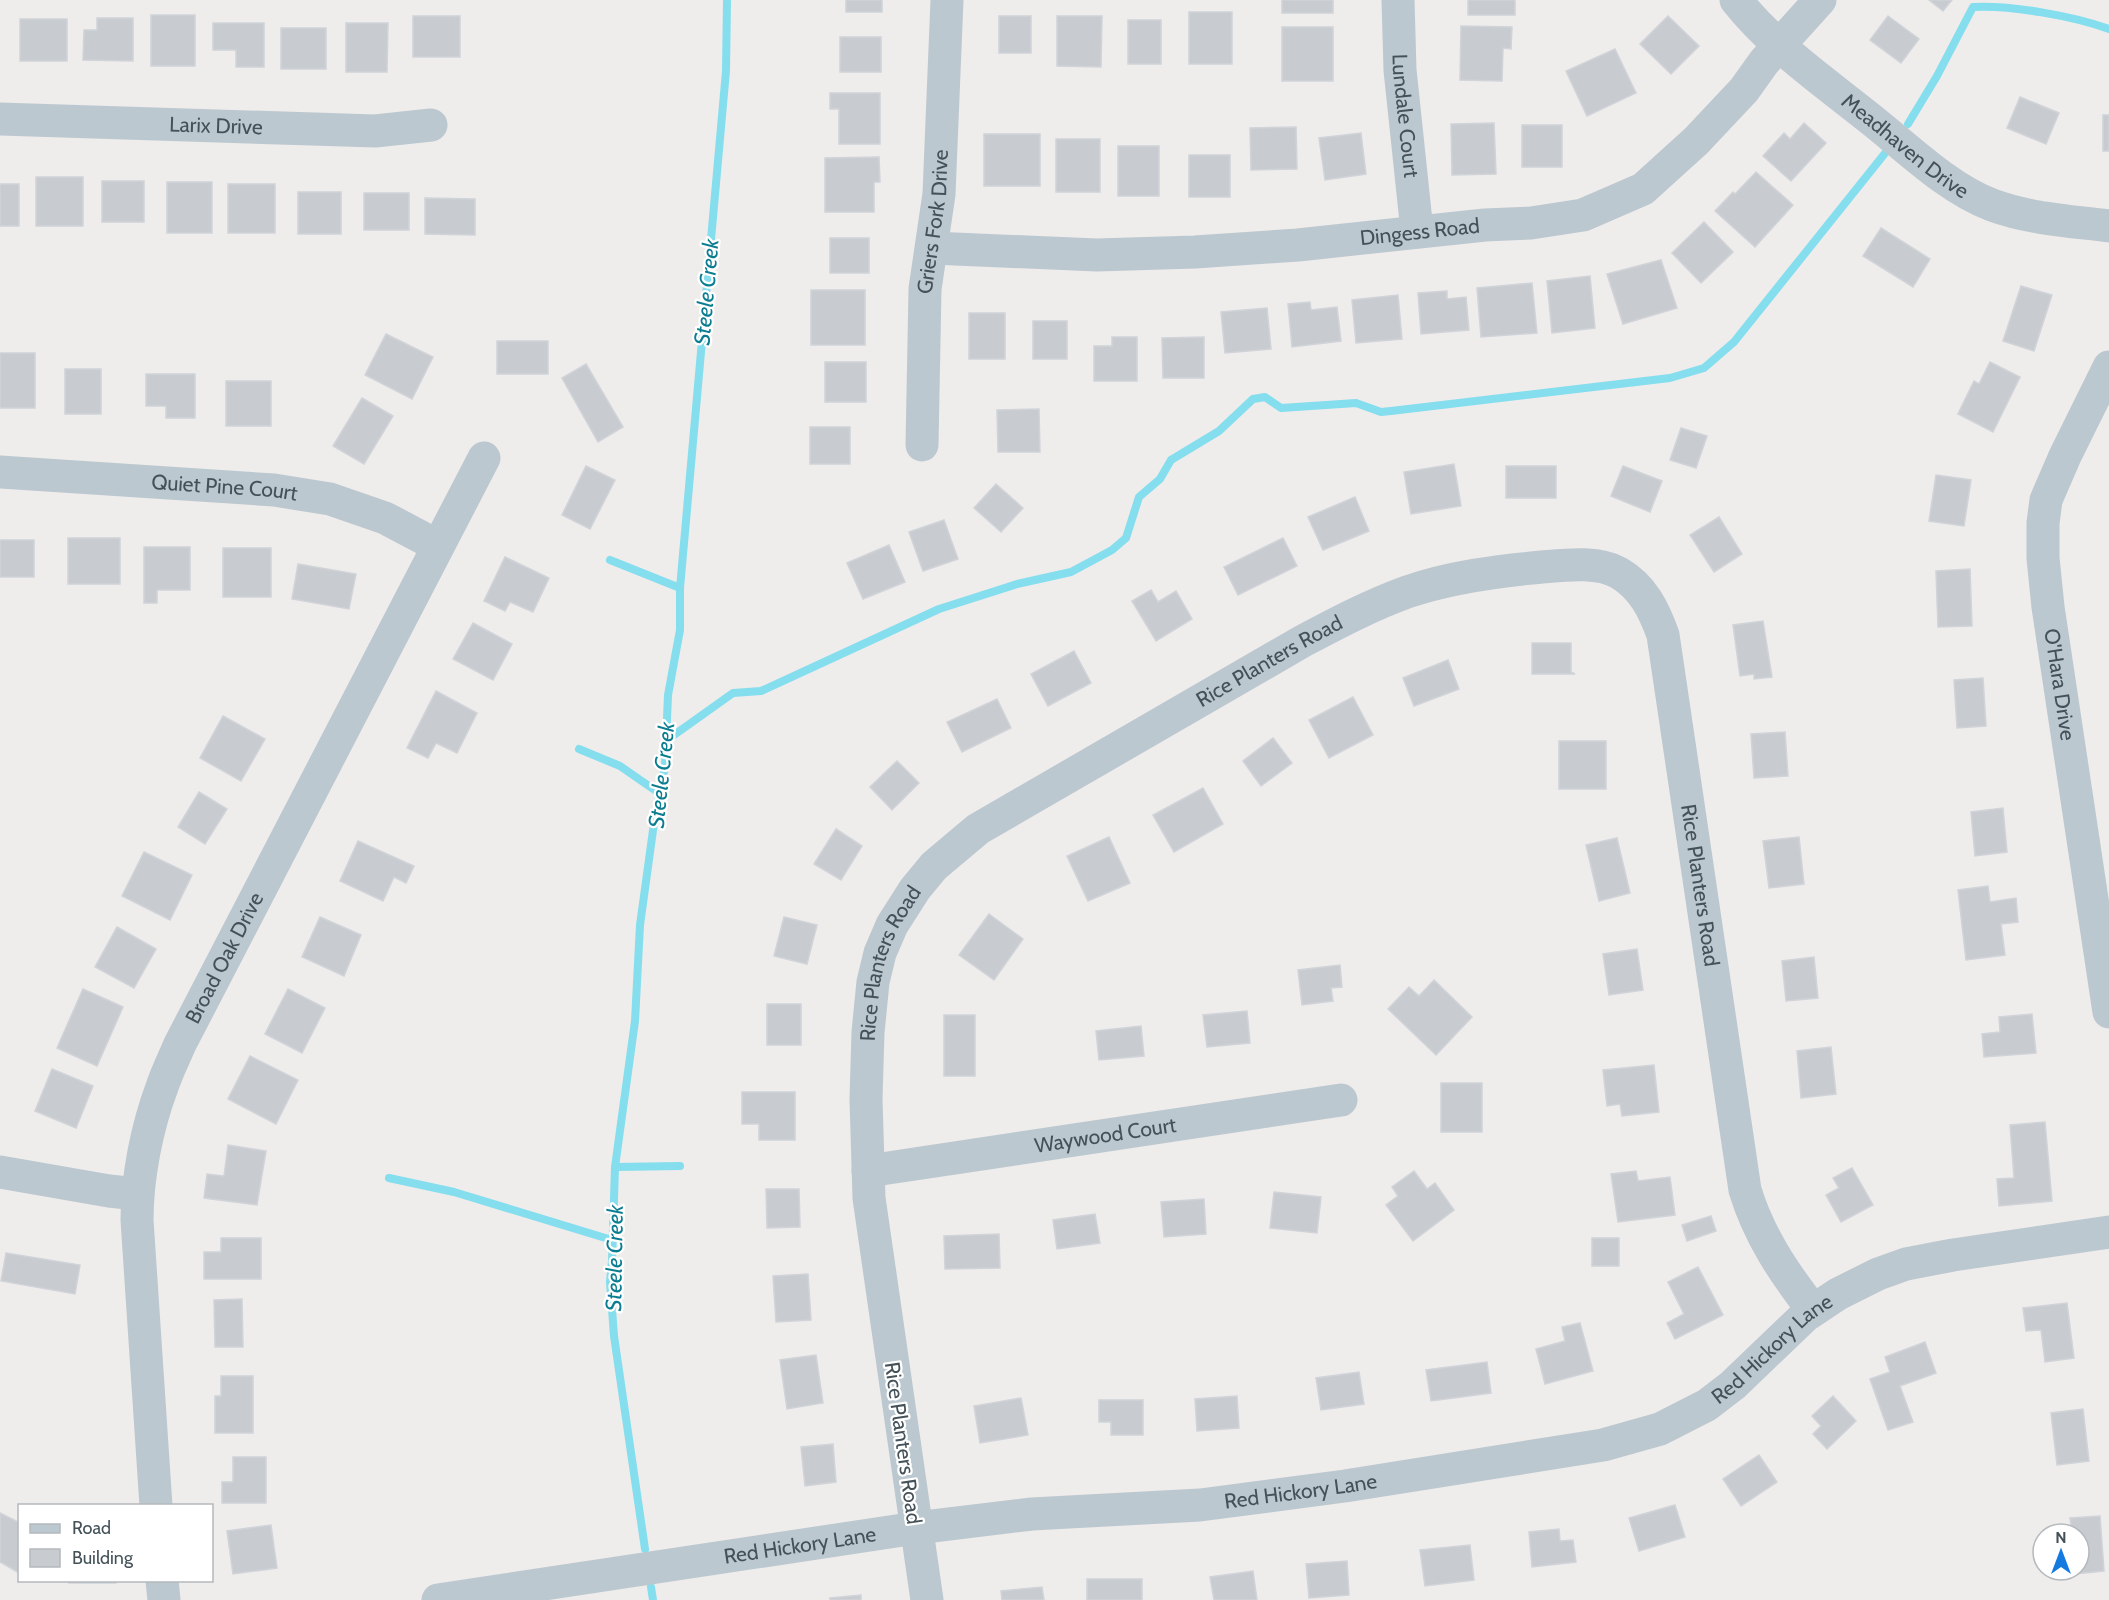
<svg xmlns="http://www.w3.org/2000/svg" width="2109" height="1600" font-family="Cabin,sans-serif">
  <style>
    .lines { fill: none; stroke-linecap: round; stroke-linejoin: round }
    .stream { stroke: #84deed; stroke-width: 8 }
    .building { fill: #c8ccd1; stroke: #d0d3d8; stroke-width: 1.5 }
    .minor { stroke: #bcc8cf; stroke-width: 33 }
    .labels { text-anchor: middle; stroke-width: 4.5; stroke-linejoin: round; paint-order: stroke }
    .street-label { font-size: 21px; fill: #445159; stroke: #fff }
    .water-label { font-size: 22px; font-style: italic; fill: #0a7d90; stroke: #fff }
  </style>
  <rect width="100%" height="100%" fill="#efecec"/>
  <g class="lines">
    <g class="stream">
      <path d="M1908,124L1937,76L1973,7C2011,5 2073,16 2109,29"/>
      <polyline points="610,560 680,588"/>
      <polyline points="667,740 733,693 761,691 939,609 1017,584 1071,572 1112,550 1126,538 1139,497 1160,479 1171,460 1219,431 1253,399 1265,397 1281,408 1356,403 1381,412 1391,411 1670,378 1704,368 1734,342 1886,152"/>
      <polyline points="579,749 620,766 659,793"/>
      <polyline points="615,1167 680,1166"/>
      <polyline points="389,1178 454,1192 612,1240"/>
      <polyline points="645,1549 614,1336 610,1282 612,1261 615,1167 635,1021 640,925 654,823 665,766 668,695 680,630 680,588 726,71 727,0"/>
      <polyline points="651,1587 653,1600"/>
    </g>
  </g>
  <g class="building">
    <rect x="846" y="0" width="36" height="12"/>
    <rect x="1282" y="0" width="51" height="13"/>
    <rect x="1468" y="0" width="47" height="15"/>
    <polygon points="1929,0 1952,0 1943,11"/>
    <rect x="1189" y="12" width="43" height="52"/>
    <rect x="151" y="15" width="44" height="51"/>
    <rect x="413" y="16" width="47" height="41"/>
    <rect x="999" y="16" width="32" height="37"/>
    <polygon points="1057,16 1102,16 1101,67 1057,66"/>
    <polygon points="1668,16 1699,46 1671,74 1640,44"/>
    <polygon points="1888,16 1919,39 1901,63 1870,40"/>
    <polygon points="97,18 133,18 133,61 83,60 84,30 97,30"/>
    <rect x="20" y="19" width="47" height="42"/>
    <rect x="1128" y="20" width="33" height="44"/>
    <polygon points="213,23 264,23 264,67 236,67 236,50 213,50"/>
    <polygon points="346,23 388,23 387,72 346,72"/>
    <polygon points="1461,26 1512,27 1511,49 1503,48 1502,81 1460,80"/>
    <rect x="1282" y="27" width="51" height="54"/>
    <rect x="281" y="28" width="45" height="41"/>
    <rect x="840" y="37" width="41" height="35"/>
    <polygon points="1615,49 1636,93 1587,116 1566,71"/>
    <polygon points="830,93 880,93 880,144 839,144 839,109 830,109"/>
    <polygon points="2020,97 2059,113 2046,144 2007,128"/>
    <rect x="2103" y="115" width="6" height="36"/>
    <polygon points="1494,123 1496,174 1452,175 1451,124"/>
    <polygon points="1804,123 1826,143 1791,181 1763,156 1784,133 1790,139"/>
    <rect x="1522" y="125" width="40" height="42"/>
    <polygon points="1296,127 1297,169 1251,170 1250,128"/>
    <polygon points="1361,133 1366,174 1325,180 1319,138"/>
    <rect x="984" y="134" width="56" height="52"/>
    <rect x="1056" y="139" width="44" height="53"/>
    <rect x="1118" y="146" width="41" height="50"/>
    <rect x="1189" y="155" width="41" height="42"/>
    <polygon points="879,157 880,182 874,182 874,212 825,212 825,158"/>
    <polygon points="1756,172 1793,205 1755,247 1715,211 1733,192 1735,194"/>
    <rect x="36" y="177" width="47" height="49"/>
    <rect x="102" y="181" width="42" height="41"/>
    <rect x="167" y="182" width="45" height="51"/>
    <rect x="0" y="184" width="19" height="42"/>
    <rect x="228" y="184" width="47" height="49"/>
    <rect x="298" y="192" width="43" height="42"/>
    <rect x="364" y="193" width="45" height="37"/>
    <polygon points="425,198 475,199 475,235 425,234"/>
    <polygon points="1704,222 1733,252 1701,283 1672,253"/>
    <polygon points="1881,228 1930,259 1913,287 1863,256"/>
    <rect x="830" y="238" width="39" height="35"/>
    <polygon points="1661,260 1677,308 1623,324 1607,274"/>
    <polygon points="1590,276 1595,328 1552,333 1547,281"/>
    <polygon points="1532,283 1537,333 1481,337 1477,288"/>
    <polygon points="2021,286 2052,295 2034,351 2003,341"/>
    <rect x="811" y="290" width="54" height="55"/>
    <polygon points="1447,291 1447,299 1466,297 1469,330 1421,334 1418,293"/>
    <polygon points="1398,295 1402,339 1356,343 1352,300"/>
    <polygon points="1310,302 1311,310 1337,307 1341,341 1292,347 1288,304"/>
    <polygon points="1267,308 1271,349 1225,353 1221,312"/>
    <rect x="969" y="313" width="36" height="46"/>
    <rect x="1033" y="321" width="34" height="38"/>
    <polygon points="386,334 433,357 412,399 365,375"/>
    <polygon points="1112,337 1137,337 1137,381 1094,381 1094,346 1112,346"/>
    <polygon points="1204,337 1204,378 1163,378 1162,338"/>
    <rect x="497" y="341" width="51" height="33"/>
    <rect x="0" y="353" width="35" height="55"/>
    <rect x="825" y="362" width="41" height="40"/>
    <polygon points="1990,362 2020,377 1993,432 1958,414 1974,381 1979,384"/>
    <polygon points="586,364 623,427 598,442 562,378"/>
    <rect x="65" y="369" width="36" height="45"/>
    <polygon points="146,374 195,374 195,418 166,418 166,406 146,406"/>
    <rect x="226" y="381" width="45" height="45"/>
    <polygon points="362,398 393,416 364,464 333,446"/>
    <polygon points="1039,409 1040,452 998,452 997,410"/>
    <rect x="810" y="427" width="40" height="37"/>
    <polygon points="1681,428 1707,436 1696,468 1670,460"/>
    <polygon points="1454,464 1461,506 1411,514 1404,472"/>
    <polygon points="586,466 615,480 590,529 562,515"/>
    <rect x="1506" y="466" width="50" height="32"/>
    <polygon points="1623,466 1662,481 1650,512 1611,496"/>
    <polygon points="1936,475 1971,480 1964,526 1929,521"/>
    <polygon points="996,484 1023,508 1001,532 974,508"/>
    <polygon points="1355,497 1369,531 1323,550 1308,517"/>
    <polygon points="1719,517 1742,554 1714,572 1690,535"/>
    <polygon points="944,520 958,559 923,571 909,532"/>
    <rect x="68" y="538" width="52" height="46"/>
    <polygon points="1283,538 1297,566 1238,595 1224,567"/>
    <rect x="0" y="540" width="34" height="37"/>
    <polygon points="889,545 905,582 863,599 847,563"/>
    <polygon points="144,547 190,547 190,590 157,590 157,603 144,603"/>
    <rect x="223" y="548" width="48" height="49"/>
    <polygon points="505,557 549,578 533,612 510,602 505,611 484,601"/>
    <polygon points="298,564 356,574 349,609 292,599"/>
    <polygon points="1970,569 1972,626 1938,627 1936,571"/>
    <polygon points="1151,590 1158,602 1176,591 1192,619 1156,641 1132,601"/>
    <polygon points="1763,621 1772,677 1754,679 1754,674 1740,676 1733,625"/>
    <polygon points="473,623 512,644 493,680 453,659"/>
    <polygon points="1532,643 1571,643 1571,672 1575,674 1532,674"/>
    <polygon points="1074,651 1091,683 1048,706 1031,674"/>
    <polygon points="1448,660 1459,689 1414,706 1403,678"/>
    <polygon points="1983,678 1986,726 1957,728 1954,680"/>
    <polygon points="436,691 477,713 457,753 436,743 428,758 407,748"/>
    <polygon points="1353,697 1373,735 1329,758 1309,720"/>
    <polygon points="997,699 1011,728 962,752 947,722"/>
    <polygon points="223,716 265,739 241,781 200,758"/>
    <polygon points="1785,732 1788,776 1754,778 1751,734"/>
    <polygon points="1273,738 1292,763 1261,786 1243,761"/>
    <rect x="1559" y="741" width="47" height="48"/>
    <polygon points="897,761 919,783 892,810 870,787"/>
    <polygon points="1203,788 1223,824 1174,852 1153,815"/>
    <polygon points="199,792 227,809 205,844 178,827"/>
    <polygon points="2003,808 2007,852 1975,856 1971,812"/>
    <polygon points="836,829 862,846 841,880 814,864"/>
    <polygon points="1109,837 1130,883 1088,901 1067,856"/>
    <polygon points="1799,837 1804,884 1769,888 1763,841"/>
    <polygon points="1617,838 1630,893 1599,901 1586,845"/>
    <polygon points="358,841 414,866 406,883 394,877 383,901 340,881"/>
    <polygon points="144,852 192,875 170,920 122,896"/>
    <polygon points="1988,886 1990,902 2016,898 2018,922 2001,924 2005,955 1966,960 1958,890"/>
    <polygon points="989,914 1023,939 994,980 959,955"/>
    <polygon points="320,917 361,935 344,976 302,957"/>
    <polygon points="784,917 817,925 807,964 774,956"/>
    <polygon points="117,927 156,949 134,988 95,967"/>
    <polygon points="1637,949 1643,990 1609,995 1603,954"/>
    <polygon points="1814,957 1818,998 1786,1001 1782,961"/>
    <polygon points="1340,965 1342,987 1331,988 1333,1001 1302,1005 1298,970"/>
    <polygon points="1434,980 1472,1017 1436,1055 1388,1009 1409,987 1419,996"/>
    <polygon points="83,989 123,1007 97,1066 57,1048"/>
    <polygon points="288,989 325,1008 302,1053 265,1034"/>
    <rect x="767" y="1004" width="34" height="41"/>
    <polygon points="1247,1011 1250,1043 1207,1047 1203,1015"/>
    <polygon points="2032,1014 2036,1053 1984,1057 1982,1034 2000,1032 1999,1017"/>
    <rect x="944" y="1015" width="31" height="61"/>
    <polygon points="1141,1026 1144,1056 1099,1060 1096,1031"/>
    <polygon points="1831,1047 1836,1094 1801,1098 1797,1051"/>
    <polygon points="250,1056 298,1080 276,1124 228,1099"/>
    <polygon points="1654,1065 1659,1112 1622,1116 1620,1104 1607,1106 1603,1070"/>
    <polygon points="52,1069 93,1086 76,1128 35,1111"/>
    <rect x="1441" y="1083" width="41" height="49"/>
    <polygon points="742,1092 795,1092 795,1140 759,1140 759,1124 742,1124"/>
    <polygon points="2045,1122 2052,1201 1999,1206 1997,1179 2014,1178 2010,1125"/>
    <polygon points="228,1145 266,1151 257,1205 204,1198 207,1174 224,1176"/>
    <polygon points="1852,1168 1873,1205 1841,1222 1826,1195 1839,1188 1833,1178"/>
    <polygon points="1414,1171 1427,1189 1435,1183 1454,1210 1413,1241 1386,1205 1398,1196 1392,1187"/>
    <polygon points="1636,1171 1638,1181 1670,1177 1675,1215 1618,1222 1611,1174"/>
    <polygon points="766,1189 799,1189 800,1227 767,1228"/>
    <polygon points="1274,1192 1321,1197 1317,1233 1270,1228"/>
    <polygon points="1204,1199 1206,1234 1164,1237 1161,1202"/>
    <polygon points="1095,1214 1100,1243 1057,1249 1053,1220"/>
    <polygon points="1711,1216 1716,1231 1687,1241 1682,1225"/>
    <polygon points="999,1234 1000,1268 945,1269 944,1236"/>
    <polygon points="221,1238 261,1238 261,1279 204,1279 204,1252 221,1252"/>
    <rect x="1592" y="1238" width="27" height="28"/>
    <polygon points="6,1253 80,1265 75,1294 1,1281"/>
    <polygon points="1698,1267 1723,1315 1675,1339 1667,1323 1684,1314 1668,1282"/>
    <polygon points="808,1274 811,1320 776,1322 773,1276"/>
    <polygon points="242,1299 243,1347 215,1347 214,1300"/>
    <polygon points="2067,1303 2074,1358 2045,1362 2041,1330 2026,1331 2023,1308"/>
    <polygon points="1580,1323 1593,1371 1545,1384 1536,1349 1565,1341 1562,1327"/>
    <polygon points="1925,1342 1936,1373 1900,1386 1913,1422 1888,1430 1870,1379 1890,1372 1885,1357"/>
    <polygon points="816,1355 823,1403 787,1409 780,1360"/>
    <polygon points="1487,1362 1491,1393 1431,1401 1426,1370"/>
    <polygon points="1359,1372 1364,1404 1321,1410 1316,1378"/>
    <polygon points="221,1376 253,1376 253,1433 215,1433 215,1396 221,1396"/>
    <polygon points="1237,1396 1239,1428 1197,1431 1195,1399"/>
    <polygon points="1833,1396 1856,1421 1827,1449 1813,1434 1821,1426 1812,1416"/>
    <polygon points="1021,1398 1028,1435 980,1443 974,1406"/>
    <polygon points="1099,1400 1143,1400 1143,1435 1111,1435 1111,1422 1099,1422"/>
    <polygon points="2083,1409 2089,1461 2057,1465 2051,1413"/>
    <polygon points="833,1444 836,1482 805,1486 801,1447"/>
    <polygon points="1759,1455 1777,1482 1741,1506 1723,1479"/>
    <polygon points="233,1457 266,1457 266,1503 222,1503 222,1482 233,1482"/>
    <polygon points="1675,1505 1685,1537 1639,1551 1629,1518"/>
    <polygon points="0,1513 20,1523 19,1573 0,1562"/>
    <polygon points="2100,1516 2104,1571 2075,1574 2075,1570 2079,1570 2079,1534 2072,1534 2070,1518"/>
    <polygon points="271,1525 277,1568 233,1574 227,1531"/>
    <polygon points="1559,1529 1560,1541 1573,1540 1576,1562 1532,1567 1529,1532"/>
    <polygon points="1470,1545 1474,1580 1425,1586 1420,1550"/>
    <polygon points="1347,1561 1349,1595 1309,1598 1306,1564"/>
    <polygon points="1253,1571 1257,1600 1214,1600 1210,1577"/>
    <rect x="1087" y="1579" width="55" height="21"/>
    <rect x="69" y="1580" width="47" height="3"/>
    <polygon points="1042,1587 1044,1600 1002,1600 1001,1591"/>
    <polygon points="861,1595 861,1600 830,1600 830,1598"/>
  </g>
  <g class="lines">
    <g class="minor">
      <path id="s1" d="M1398,0L1400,70L1417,231"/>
      <path id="s2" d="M1736,0C1773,47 1826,83 1873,121C1908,149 1949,189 1992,205C2030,219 2070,221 2109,226"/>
      <path id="s3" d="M0,119L375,131L431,125"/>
      <path id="s4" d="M932,248L1097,255L1195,252L1298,245L1485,225L1531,223L1583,215L1643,189L1696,141L1744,90L1764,62L1820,0"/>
      <path id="s5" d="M2109,367L2065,456L2046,500L2043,523V558L2048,607L2109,1012"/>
      <path id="s6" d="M922,445L925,289L939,194L947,0"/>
      <path id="s7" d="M0,472L274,490L330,499L385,518L438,546"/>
      <path id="s8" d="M868,1171L1341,1100"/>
      <polyline points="0,1172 109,1191 137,1194"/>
      <path id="s9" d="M156,1506L137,1220C137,1177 147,1127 162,1087C167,1072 174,1058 180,1044L484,458"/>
      <polyline points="162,1580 164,1600"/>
      <path id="s10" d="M438,1600L916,1528L1032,1514L1200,1505L1345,1486L1603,1445L1660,1429L1707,1405L1733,1385L1805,1316L1838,1294L1878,1274L1906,1264L1953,1255L2109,1232"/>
      <path id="s11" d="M927,1600L869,1198L866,1099L868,1032L873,982L880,953L892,925L915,889L934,866L978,829L1303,641C1337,623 1371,605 1407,592C1451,577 1497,571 1542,567C1566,565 1598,561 1619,573C1643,587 1654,610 1663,635L1745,1190C1759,1236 1784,1273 1813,1310"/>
    </g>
  </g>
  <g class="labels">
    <g class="street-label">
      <text dy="7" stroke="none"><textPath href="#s1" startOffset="116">Lundale Court</textPath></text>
      <text dy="7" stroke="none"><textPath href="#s3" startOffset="216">Larix Drive</textPath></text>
      <text dy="7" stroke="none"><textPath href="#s2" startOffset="224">Meadhaven Drive</textPath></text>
      <text dy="7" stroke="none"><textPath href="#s6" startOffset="224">Griers Fork Drive</textPath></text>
      <text dy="7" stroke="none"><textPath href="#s4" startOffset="489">Dingess Road</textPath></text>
      <text dy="7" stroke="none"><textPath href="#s7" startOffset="225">Quiet Pine Court</textPath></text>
      <text dy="7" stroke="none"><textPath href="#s11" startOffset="1149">Rice Planters Road</textPath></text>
      <text dy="7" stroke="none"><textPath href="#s5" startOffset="333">O'Hara Drive</textPath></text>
      <text dy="7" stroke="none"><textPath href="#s11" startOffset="1850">Rice Planters Road</textPath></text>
      <text dy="7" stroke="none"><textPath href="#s9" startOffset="566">Broad Oak Drive</textPath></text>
      <text dy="7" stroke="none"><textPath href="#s11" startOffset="645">Rice Planters Road</textPath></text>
      <text dy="7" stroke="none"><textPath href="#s8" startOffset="240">Waywood Court</textPath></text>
      <text dy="7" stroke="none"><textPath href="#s10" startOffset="1374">Red Hickory Lane</textPath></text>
      <text transform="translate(903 1443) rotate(82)" y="7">Rice Planters Road</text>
      <text dy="7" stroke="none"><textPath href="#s10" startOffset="870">Red Hickory Lane</textPath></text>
      <text dy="7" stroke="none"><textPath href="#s10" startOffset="366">Red Hickory Lane</textPath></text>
    </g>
    <g class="water-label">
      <text transform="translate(706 292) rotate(-85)" y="8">Steele Creek</text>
      <text transform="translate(661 775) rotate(-84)" y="8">Steele Creek</text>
      <text transform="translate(614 1258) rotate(-89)" y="8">Steele Creek</text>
    </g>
  </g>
  <rect x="18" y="1504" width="195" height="78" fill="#ffffff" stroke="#b4b9bd" stroke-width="1.5"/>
  <rect x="30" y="1524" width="30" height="9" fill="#bcc8cf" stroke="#b4b9bd" stroke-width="1.5"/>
  <text x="72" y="1534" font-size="18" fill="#445159">Road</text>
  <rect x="30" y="1549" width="30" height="18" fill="#c8ccd1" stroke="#b4b9bd" stroke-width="1.5"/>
  <text x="72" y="1564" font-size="18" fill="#445159">Building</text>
  <g transform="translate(2061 1552)"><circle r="28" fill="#ffffff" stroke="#b4b9bd" stroke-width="1.5"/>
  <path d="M0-4.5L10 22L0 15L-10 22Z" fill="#157adf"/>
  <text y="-9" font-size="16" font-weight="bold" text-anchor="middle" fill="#445159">N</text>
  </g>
</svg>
